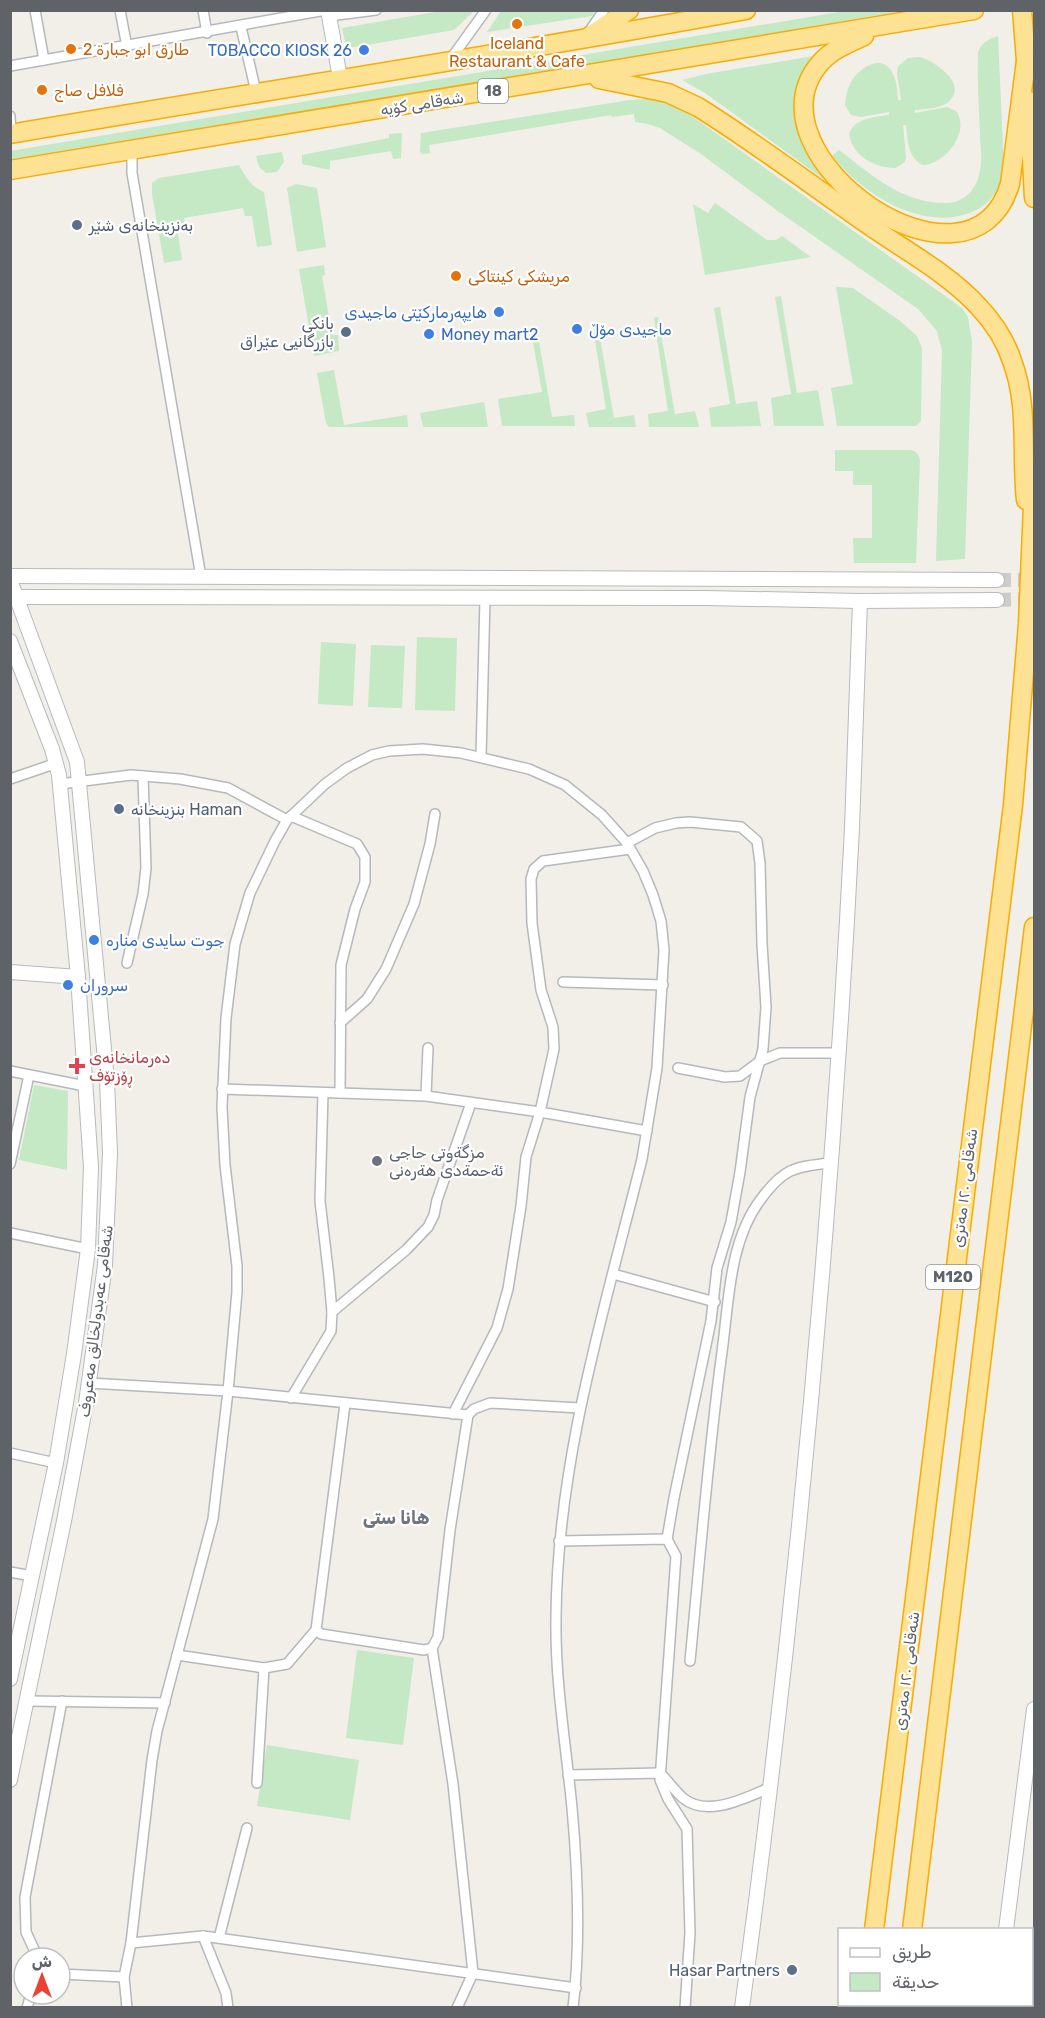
<svg xmlns="http://www.w3.org/2000/svg" width="1045" height="2018" font-family="Rubik,Vazirmatn,sans-serif">
  <style>
    .green { fill: #c5e8c5 }
    .lines { fill: none; stroke-linecap: round; stroke-linejoin: round }
    .secondary-tunnel { stroke: #ccccc8; stroke-width: 14; stroke-dasharray: 14 7; stroke-linecap: butt }
    .street-casing { stroke: #b5b8bc; stroke-width: 12 }
    .secondary-casing { stroke: #b6babf; stroke-width: 16 }
    .highway-casing { stroke: #f9ab00; stroke-width: 21 }
    .street { stroke: #fff; stroke-width: 9 }
    .secondary { stroke: #fff; stroke-width: 14 }
    .highway { stroke: #fde293; stroke-width: 18 }
    .food-dot { fill: #e8710a; stroke: #fff; stroke-width: 2 }
    .shop-dot { fill: #3f7fe0; stroke: #fff; stroke-width: 2 }
    .service-dot { fill: #5c6f8a; stroke: #fff; stroke-width: 2 }
    .health-dot { fill: #e0444e; stroke: #fff; stroke-width: 2 }
    .worship-dot { fill: #6b7280; stroke: #fff; stroke-width: 2 }
    .labels { text-anchor: middle; stroke-width: 4.5; stroke-linejoin: round; paint-order: stroke }
    .shield { fill: #fff; stroke: #8f9295; stroke-width: 1.5 }
    .shield-label { font-size: 15px; font-weight: bold; fill: #5f6368 }
    .food-label { font-size: 16px; fill: #c56008; stroke: #fff; text-anchor: start }
    .shop-label { font-size: 16px; fill: #366cbe; stroke: #fff; text-anchor: start }
    .street-label { font-size: 16px; fill: #5f6368; stroke: #fff }
    .service-label { font-size: 16px; fill: #4e5e75; stroke: #fff; text-anchor: start }
    .health-label { font-size: 16px; fill: #be3a42; stroke: #fff; text-anchor: start }
    .worship-label { font-size: 16px; fill: #5b616d; stroke: #fff; text-anchor: start }
    .neighbourhood-label { font-size: 18px; font-weight: bold; fill: #70757a; stroke: #fff }
  </style>
  <rect width="100%" height="100%" fill="#f1efe8"/>
  <g class="green">
    <polygon points="441,11 474,11 454,30 355,47 348,47 345,42 342,28"/>
    <polygon points="501,11 501,10 595,11 592,16 487,32"/>
    <polygon points="845,11 902,11 11,162 10,151"/>
    <path d="M998,36L1004,168C1002,185 993,201 978,209C927,236 864,195 832,156L839,150C873,176 903,204 947,203C966,202 977,188 980,171C983,159 980,146 980,134C979,107 977,79 978,52C982,42 989,39 998,36Z"/>
    <path d="M814,56C796,86 788,116 804,149C808,157 817,163 823,170C825,174 827,179 829,183L705,93L682,80L706,74Z"/>
    <path d="M920,57C935,61 971,86 947,103C938,109 926,109 915,110V113L947,107L956,111C971,132 945,164 923,165C907,157 908,141 906,125H903L906,157L905,162L896,168C874,168 853,156 849,134C855,118 874,117 889,115V112L861,117L851,115L845,105C846,97 847,89 851,82C859,68 881,53 892,72C897,80 897,91 898,100H901L897,74L898,66L908,58Z"/>
    <polygon points="648,99 665,102 689,114 962,308 968,317 972,342 965,559 936,561 942,351 937,331 918,309 775,209 701,154 660,128 648,124 635,122 634,114 612,117 611,115 429,145 430,153 422,154 420,152 421,133 630,100"/>
    <polygon points="402,133 401,158 393,159 391,151 330,161 330,170 302,164 302,155 389,138 389,134"/>
    <polygon points="282,152 284,162 277,172 266,173 259,167 256,156"/>
    <path d="M239,165C246,177 251,187 264,192L272,245L257,247L252,216H245L243,208L184,218L185,226L177,228L182,260L164,263L152,194V183L159,178Z"/>
    <polygon points="296,184 317,188 326,247 297,252 287,188"/>
    <polygon points="715,203 767,240 776,240 782,236 811,257 705,275 693,204 708,213"/>
    <polygon points="324,265 325,275 322,276 332,335 338,335 339,351 314,356 299,269"/>
    <polygon points="836,287 853,288 900,321 917,336 922,348 921,421 916,426 837,426 831,388 853,384"/>
    <polygon points="781,296 797,393 818,390 824,426 774,426 771,398 791,394 775,297"/>
    <polygon points="720,307 736,404 757,401 761,426 711,427 709,408 730,404 714,308"/>
    <polygon points="658,317 675,414 695,411 699,427 649,427 648,414 668,411 654,318"/>
    <polygon points="598,327 614,418 634,415 636,427 589,427 586,413 606,409 593,328"/>
    <polygon points="538,336 552,417 574,415 575,426 502,426 498,399 542,392 532,337"/>
    <polygon points="334,370 344,425 407,415 408,427 329,427 326,423 317,373"/>
    <polygon points="484,402 488,427 423,427 420,413"/>
    <path d="M835,450H907C915,450 918,452 920,460L916,563H854L853,538H872V485H853V471H835Z"/>
    <polygon points="417,637 457,638 455,711 415,710"/>
    <polygon points="321,642 356,644 353,706 318,704"/>
    <polygon points="371,645 405,646 402,708 368,707"/>
    <polygon points="34,1085 68,1091 67,1170 19,1160"/>
    <polygon points="357,1650 414,1658 403,1745 346,1738"/>
    <polygon points="267,1745 359,1760 350,1820 257,1806"/>
  </g>
  <g class="lines">
    <g class="secondary-tunnel">
      <polyline points="997,580 1034,580"/>
      <polyline points="997,600 1034,599"/>
    </g>
    <g class="street-casing">
      <g id="street">
        <polyline points="35,10 44,60"/>
        <polyline points="120,10 127,47"/>
        <polyline points="203,10 207,33"/>
        <polyline points="329,16 376,10"/>
        <polyline points="241,27 256,92"/>
        <polyline points="591,29 604,10"/>
        <polyline points="450,60 486,10"/>
        <polyline points="10,66 326,10"/>
        <polyline points="10,116 11,134"/>
        <polyline points="132,151 132,173 201,577"/>
        <polyline points="481,757 485,599"/>
        <polyline points="10,779 57,763"/>
        <polyline points="60,784 131,775 180,779 228,788 287,820"/>
        <polyline points="291,816 357,844 365,857 365,882 355,909 341,965 340,1093"/>
        <polyline points="627,843 655,828 676,823 690,822 741,827 757,841 760,863 762,944 766,1007 763,1049 750,1097 740,1172 731,1222 717,1268 711,1321 674,1498 667,1539"/>
        <polyline points="127,963 143,894 146,868 143,776"/>
        <polyline points="563,982 663,985"/>
        <polyline points="340,1023 367,999 386,969 414,904 430,844 435,814"/>
        <polyline points="678,1068 725,1077 740,1076 760,1061 780,1053 838,1053"/>
        <polyline points="10,1071 85,1086"/>
        <polyline points="222,1089 426,1096 540,1112 647,1131"/>
        <polyline points="426,1096 428,1048"/>
        <polyline points="10,1164 29,1075"/>
        <polyline points="10,1233 88,1249"/>
        <polyline points="613,1274 715,1302"/>
        <polyline points="332,1312 406,1250 428,1227 434,1215 437,1200 471,1103"/>
        <polyline points="89,1383 228,1391 468,1415 474,1409 490,1403 580,1408"/>
        <polyline points="291,1398 331,1331 332,1312 329,1278 320,1201 323,1093"/>
        <polyline points="345,1404 316,1630 321,1634 424,1650 432,1648 438,1637 450,1530 468,1415"/>
        <polyline points="453,1414 497,1328 508,1289 521,1206 526,1157 540,1112 554,1049 553,1027 541,990 532,923 531,879 534,869 543,861 630,849"/>
        <polyline points="10,1453 56,1463"/>
        <polyline points="559,1541 667,1539 676,1556 660,1780 668,1799 687,1829 690,1933 685,2008"/>
        <polyline points="10,1572 32,1576"/>
        <polyline points="432,1648 453,1784 473,1973 457,2008"/>
        <polyline points="177,1655 264,1668 287,1664 316,1630"/>
        <path d="M690,1661C700,1558 708,1454 722,1352C729,1301 729,1241 761,1199C784,1168 794,1167 831,1163"/>
        <polyline points="28,1701 165,1703"/>
        <path d="M568,1775L660,1773C668,1781 675,1791 683,1798C707,1818 745,1798 769,1788"/>
        <polyline points="257,1783 264,1668"/>
        <polyline points="203,1936 226,1993 228,2008"/>
        <polyline points="219,1938 247,1828"/>
        <polyline points="131,1943 203,1936 576,1988"/>
        <polyline points="38,1958 26,1932 25,1897 62,1701"/>
        <polyline points="60,1974 124,1977"/>
        <polyline points="1032,1985 1034,1986"/>
        <polyline points="27,2008 31,1994"/>
        <path d="M127,2008L124,1977L131,1943L152,1760L157,1731L213,1519L228,1391L237,1292V1266L225,1165L222,1107L226,1018L235,944L250,893L275,841L287,820L325,784L347,768L372,755L389,751L423,749L461,753L529,769L565,785L602,815L627,843L643,871L653,895L661,921L664,950L657,1068L642,1159C604,1311 557,1461 556,1618C555,1682 566,1745 572,1808C578,1874 581,1941 573,2008"/>
      </g>
    </g>
    <g class="secondary-casing">
      <g id="secondary">
        <polyline points="328,10 340,78"/>
        <polyline points="10,576 997,580"/>
        <polyline points="10,580 77,762 107,1081 110,1153 105,1265 86,1403 64,1521 10,1780"/>
        <polyline points="18,597 706,598 860,601 997,600"/>
        <polyline points="10,641 52,749 59,775 78,977 91,1167 88,1249 74,1354 56,1463 10,1679"/>
        <polyline points="10,972 78,977"/>
        <polyline points="1006,1930 1034,1709"/>
        <path d="M742,2008C795,1616 832,1222 852,828C855,753 857,677 860,601"/>
        <polyline points="996,2008 996,2004"/>
      </g>
    </g>
    <g class="highway-casing">
      <g id="highway">
        <polyline points="1022,10 1027,73"/>
        <polyline points="590,36 629,10"/>
        <path d="M864,36C849,43 833,49 821,62C739,154 971,315 1010,184L1026,61"/>
        <path d="M599,79L668,93L698,107C757,144 813,186 870,226C906,251 949,274 979,307C993,322 1006,342 1012,361C1029,405 1021,454 1026,500"/>
        <polyline points="1029,101 1034,198"/>
        <path d="M10,134C256,92 502,55 746,10"/>
        <polyline points="10,170 974,10"/>
        <polyline points="874,1930 1013,805 1028,624 1034,482"/>
        <polyline points="912,1930 1034,927"/>
        <polyline points="864,2008 865,2004"/>
        <polyline points="902,2008 903,2004"/>
      </g>
    </g>
    <use href="#street" class="street"/>
    <use href="#secondary" class="secondary"/>
    <use href="#highway" class="highway"/>
  </g>
  <g class="food-dot">
    <circle cx="517" cy="24" r="6"/>
    <circle cx="71" cy="49" r="6"/>
    <circle cx="42" cy="90" r="6"/>
    <circle cx="456" cy="276" r="6"/>
  </g>
  <g class="shop-dot">
    <circle cx="364" cy="50" r="6"/>
    <circle cx="499" cy="312" r="6"/>
    <circle cx="577" cy="329" r="6"/>
    <circle cx="429" cy="334" r="6"/>
    <circle cx="94" cy="940" r="6"/>
    <circle cx="68" cy="985" r="6"/>
  </g>
  <g class="service-dot">
    <circle cx="77" cy="225" r="6"/>
    <circle cx="346" cy="332" r="6"/>
    <circle cx="119" cy="809" r="6"/>
    <circle cx="792" cy="1970" r="6"/>
  </g>
  <path class="health-dot" d="M74 1057h6v6h6v6h-6v6h-6v-6h-6v-6h6z"/>
  <circle class="worship-dot" cx="377" cy="1161" r="6"/>
  <g class="labels">
    <g class="shield">
      <rect x="478" y="79" width="30" height="24" rx="4.5"/>
      <rect x="926" y="1265" width="54" height="24" rx="4.5"/>
    </g>
    <g class="shield-label">
      <text x="493" y="96">18</text>
      <text x="953" y="1282">M120</text>
    </g>
    <g class="food-label">
      <text x="517" y="49" text-anchor="middle">Iceland<tspan x="517" dy="18">Restaurant &amp; Cafe</tspan></text>
      <text x="83" y="55">طارق ابو جبارة 2</text>
      <text x="54" y="96">فلافل صاج</text>
      <text x="468" y="282">مریشکی کینتاکی</text>
    </g>
    <g class="shop-label">
      <text x="352" y="56" text-anchor="end">TOBACCO KIOSK 26</text>
      <text x="487" y="318" text-anchor="end">هایپەرمارکێتی ماجیدی</text>
      <text x="589" y="335">ماجیدی مۆڵ</text>
      <text x="441" y="340">Money mart2</text>
      <text x="106" y="946">جوت سايدى مناره</text>
      <text x="80" y="991">سروران</text>
    </g>
    <g class="street-label">
      <text transform="translate(422 103) rotate(-9)" y="6">شەقامی کۆیە</text>
      <text transform="translate(964 1188) rotate(-83)" y="6">شەقامی ١٢٠ مەتری</text>
      <text transform="translate(95 1321) rotate(-83)" y="6">شەقامی عەبدولخالق مەعروف</text>
      <text transform="translate(906 1671) rotate(-83)" y="6">شەقامی ١٢٠ مەتری</text>
    </g>
    <g class="service-label">
      <text x="89" y="231">بەنزینخانەی شێر</text>
      <text x="334" y="329" text-anchor="end">بانکی<tspan x="334" dy="18">بازرگانیی عێراق</tspan></text>
      <text x="131" y="815">بنزینخانە Haman</text>
      <text x="780" y="1976" text-anchor="end">Hasar Partners</text>
    </g>
    <g class="health-label">
      <text x="89" y="1063">دەرمانخانەی<tspan x="89" dy="18">ڕۆزتۆف</tspan></text>
    </g>
    <g class="worship-label">
      <text x="389" y="1158">مزگةوتی حاجی<tspan x="389" dy="18">ئةحمةدی هةرەنی</tspan></text>
    </g>
    <g class="neighbourhood-label">
      <text x="396" y="1524">هانا ستى</text>
    </g>
  </g>
  <rect width="1045" height="2018" fill="none" stroke="#5f6368" stroke-width="24"/>
  <rect x="838" y="1928" width="195" height="78" fill="#ffffff" stroke="#bfc1c3" stroke-width="1.5"/>
  <rect x="850" y="1948" width="30" height="9" fill="#ffffff" stroke="#bfc1c3" stroke-width="1.5"/>
  <text x="892" y="1958" font-size="18" fill="#5f6368">طريق</text>
  <rect x="850" y="1973" width="30" height="18" fill="#c5e8c5" stroke="#bfc1c3" stroke-width="1.5"/>
  <text x="892" y="1988" font-size="18" fill="#5f6368">حديقة</text>
  <g transform="translate(42 1976)"><circle r="28" fill="#ffffff" stroke="#bfc1c3" stroke-width="1.5"/>
  <path d="M0-4.5L10 22L0 15L-10 22Z" fill="#ea4335"/>
  <text y="-9" font-size="16" font-weight="bold" text-anchor="middle" fill="#5f6368">ش</text>
  </g>
</svg>
